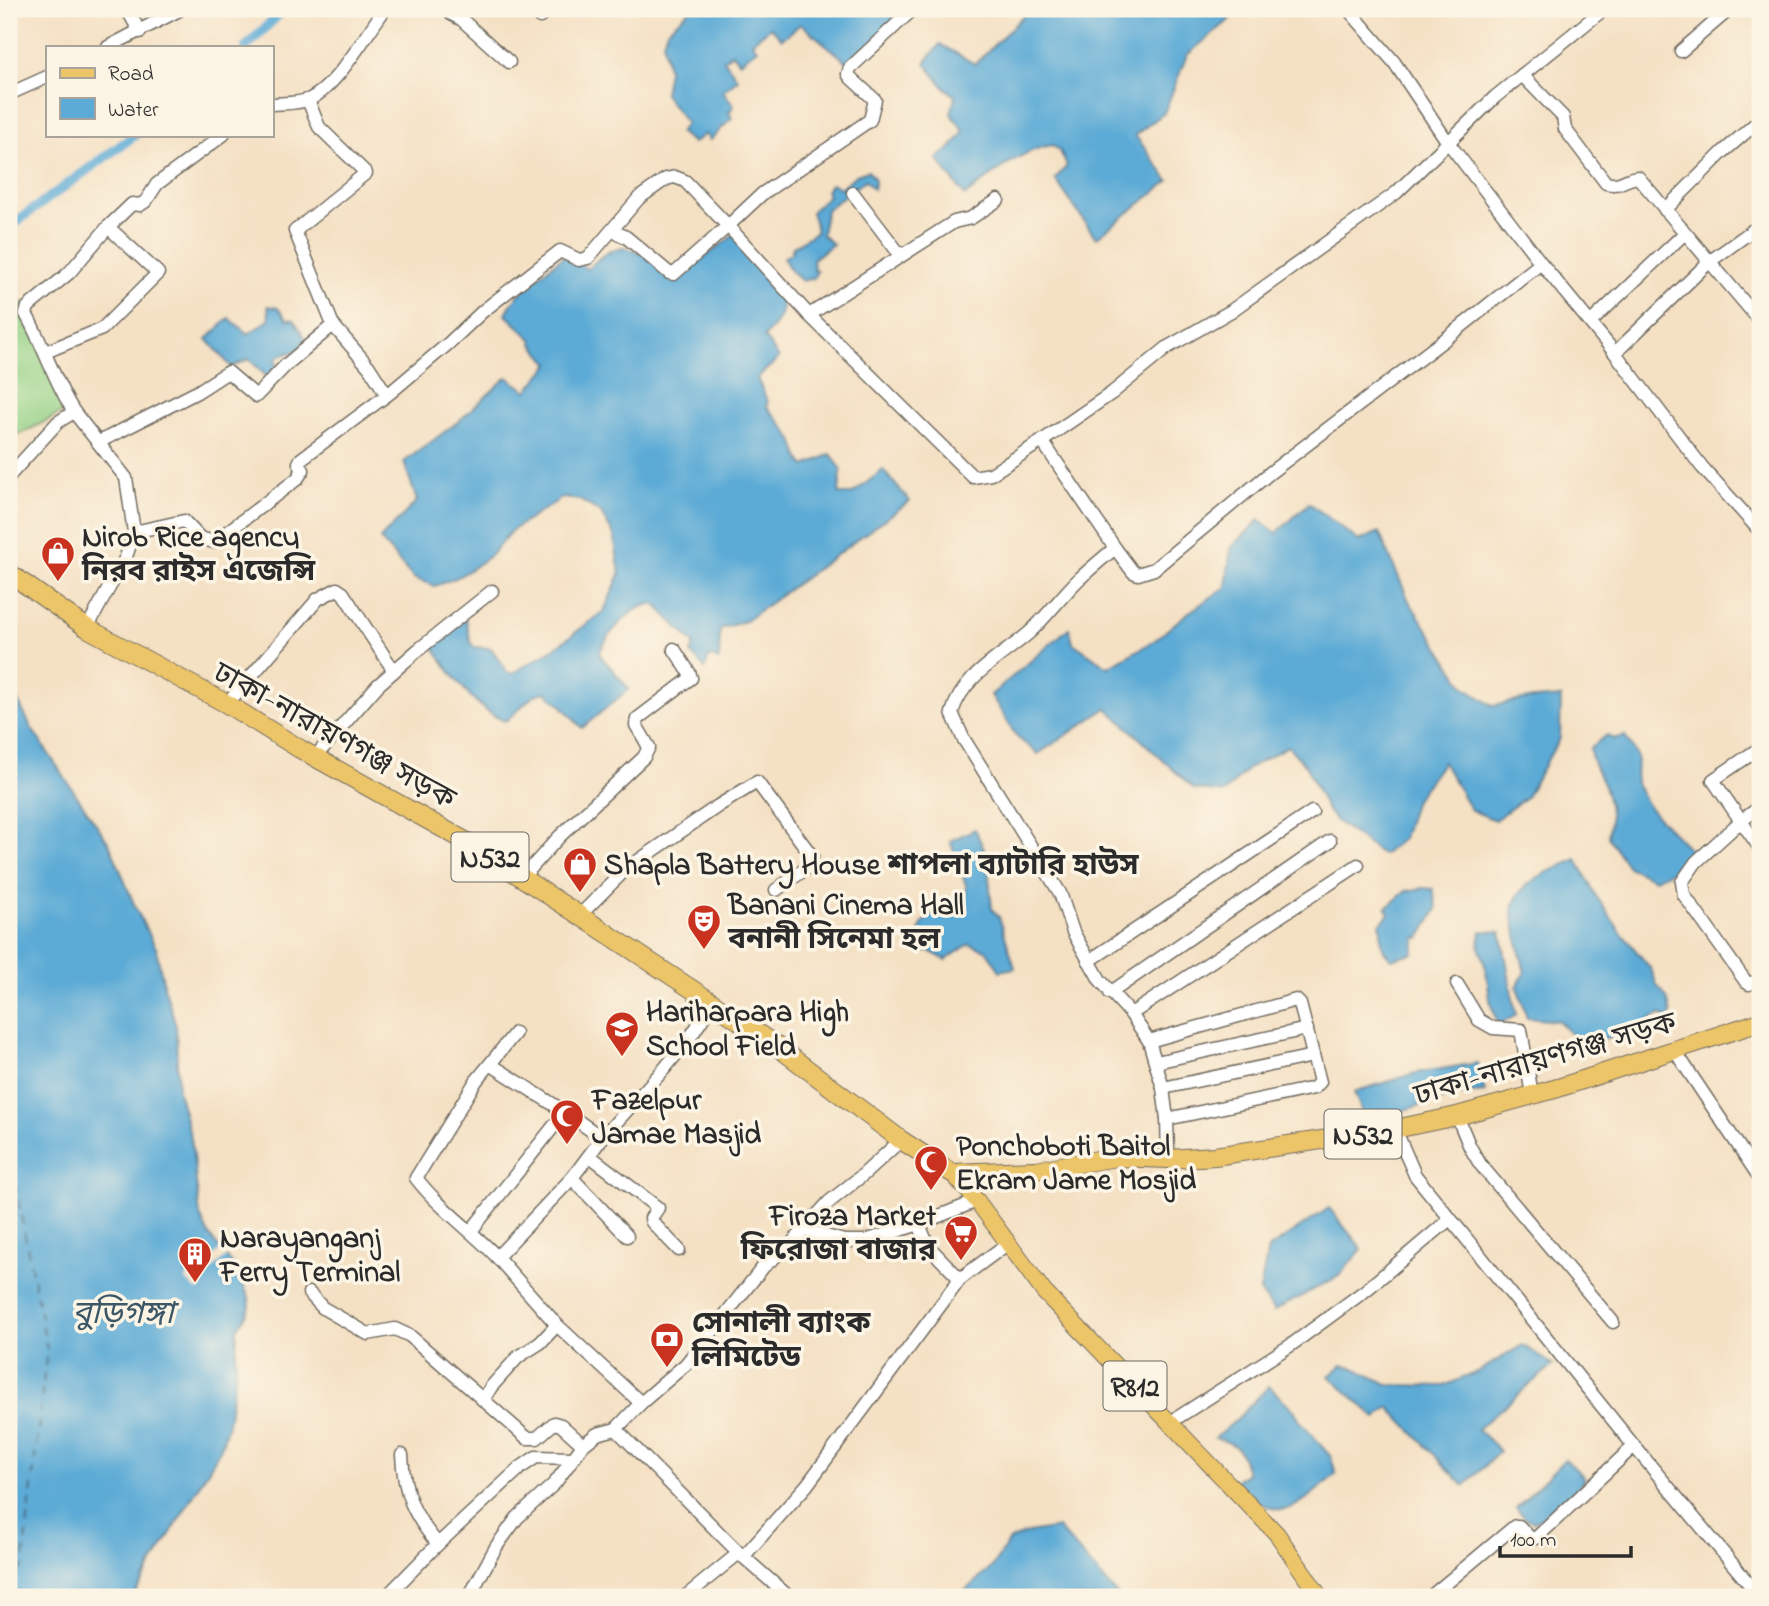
<svg xmlns="http://www.w3.org/2000/svg" width="1769" height="1606" font-family="'Indie Flower','Noto Sans Bengali',sans-serif">
  <style>
    .green { fill: #96d287; stroke: #607e59; stroke-width: 2 }
    .water { fill: #5caad6; stroke: #446a80; stroke-width: 2 }
    .pier { fill: #f4e0c3 }
    .lines { fill: none; stroke-linecap: round; stroke-linejoin: round }
    .canal { stroke: #5caad6; stroke-width: 10 }
    .ferry { stroke: #3c5767; stroke-width: 2; stroke-dasharray: 9 7; stroke-linecap: butt }
    .minor-casing { stroke: #716a60; stroke-width: 15 }
    .major-casing { stroke: #716a60; stroke-width: 18 }
    .highway-casing { stroke: #716a60; stroke-width: 20 }
    .minor { stroke: #fff; stroke-width: 12 }
    .major { stroke: #edc569; stroke-width: 16 }
    .highway { stroke: #edc569; stroke-width: 18 }
    .labels { text-anchor: middle; stroke-width: 7; stroke-linejoin: round; paint-order: stroke }
    .shield { fill: #fcf5e5; stroke: #6a6863; stroke-width: 2 }
    .shield-label { font-size: 28px; font-weight: bold; fill: #2b2b2b }
    .poi-label { font-size: 30px; font-weight: bold; fill: #2b2b2b; stroke: #fcf5e5; text-anchor: start }
    .street-label { font-size: 30px; fill: #2b2b2b; stroke: #fcf5e5 }
    .water-label { font-size: 32px; font-style: italic; fill: #3c5767; stroke: #fcf5e5 }
  </style>
  <rect width="100%" height="100%" fill="#fcf5e5"/>
  <filter id="ink" filterUnits="userSpaceOnUse"><feTurbulence type="fractalNoise" baseFrequency=".0143" numOctaves="2"/><feDisplacementMap in="SourceGraphic" scale="14" xChannelSelector="R" yChannelSelector="G"/><feConvolveMatrix kernelMatrix="1 2 1 2 8 2 1 2 1" color-interpolation-filters="sRGB"/></filter>
  <filter id="wash" filterUnits="userSpaceOnUse"><feTurbulence type="fractalNoise" baseFrequency=".00686" numOctaves="4" result="noise"/><feDisplacementMap in="SourceGraphic" scale="28" xChannelSelector="R" yChannelSelector="G"/><feGaussianBlur stdDeviation="1.57" result="paint"/><feColorMatrix in="noise" values="0 0 0 0 0 0 0 0 0 0 0 0 0 0 0 0 0 1.4 0 .05"/><feComposite in="paint" operator="in"/></filter>
  <g filter="url(#wash)">
    <rect width="100%" height="100%" fill="#f4e0c3"/>
    <polygon class="green" points="24,302 71,408 19,435 9,418 9,311"/>
    <g class="water">
      <polygon points="691,9 907,9 869,47 847,62 801,24 782,39 771,27 752,42 757,49 740,62 732,53 724,60 738,79 723,91 734,106 729,112 732,118 710,140 705,134 693,143 679,132 686,123 664,94 668,70 663,42 667,30"/>
      <path d="M1020,9H1237L1227,22L1187,55L1164,113L1135,135L1169,181L1096,238L1055,179L1067,166L1060,151L1052,145C1020,150 991,176 965,196L937,159L952,147L964,131L951,114L955,96L943,86L925,63L940,44L975,64L1024,15Z"/>
      <polygon points="868,171 875,179 873,189 865,180 826,210 822,235 833,244 813,259 814,270 817,270 814,278 802,281 792,272 783,258 791,253 793,247 817,231 811,212 828,196 826,190 832,183 840,188 856,175"/>
      <path d="M734,235L778,290C788,309 778,323 764,337L779,358L757,378L768,403L766,406C775,417 790,431 795,445C798,454 798,458 805,466L831,454L841,469L839,494H852L883,470L910,501L745,621L720,629L719,660L709,656L705,669L691,653L694,644L655,604C632,604 607,634 599,654L629,689L582,728L561,705L546,692L534,695L506,721C477,712 447,669 432,644L466,619L471,643L474,647L491,648L508,673H513L552,650L604,611L620,574L614,535L601,513L580,500L562,498L511,531L491,555L474,567L458,577L435,586L413,578L380,539L417,501L404,462L459,421L507,377L527,391L550,364L533,344V340L506,315C512,294 549,268 566,254L587,269C594,263 602,255 610,251C636,240 657,264 673,281Z"/>
      <polygon points="268,306 278,308 287,319 294,320 306,339 298,350 277,357 276,368 267,377 249,359 231,367 207,339 229,318 248,334 269,320"/>
      <polygon points="1309,503 1359,541 1379,532 1409,601 1465,687 1493,706 1522,700 1561,697 1560,738 1526,797 1495,820 1471,810 1443,762 1415,800 1403,838 1383,855 1336,821 1326,809 1306,766 1288,746 1250,767 1224,793 1194,789 1107,708 1038,754 1017,737 991,695 1069,628 1073,643 1108,667 1154,641 1185,615 1226,587 1231,548 1259,520 1277,533"/>
      <polygon points="9,683 32,729 110,845 136,909 156,948 164,986 176,1026 178,1091 191,1138 200,1215 209,1235 237,1270 249,1298 250,1306 247,1314 237,1329 235,1378 227,1428 220,1450 133,1597 9,1597"/>
      <path d="M1607,735L1612,739L1625,736L1637,756L1636,784L1650,809L1693,853L1672,871L1655,879L1628,867L1608,837C1613,814 1609,796 1599,775C1594,764 1591,759 1590,748Z"/>
      <path d="M975,829L987,856L992,909L999,917L1015,968L1000,971L986,950L969,944L946,960L929,951L923,952C907,917 942,911 966,896V885L950,841Z"/>
      <path d="M1577,859L1596,896L1620,931L1651,969L1657,985L1667,998L1671,1014L1667,1019L1662,1014L1648,1020L1650,1031L1627,1040L1608,1037L1590,1044L1577,1041L1559,1021L1527,1018L1517,986L1525,973C1522,959 1511,919 1513,908C1518,880 1556,869 1577,859Z"/>
      <path d="M1423,888L1433,889L1437,909L1420,938L1416,937L1413,953L1392,959C1378,949 1383,938 1380,924L1389,914L1386,908L1406,891Z"/>
      <polygon points="1481,931 1501,932 1516,1015 1498,1026 1490,1000 1486,969 1479,946"/>
      <polygon points="1478,1063 1485,1092 1458,1094 1378,1118 1364,1117 1354,1092 1416,1073"/>
      <polygon points="1329,1208 1362,1249 1339,1276 1274,1311 1260,1291 1268,1249"/>
      <polygon points="1523,1345 1553,1365 1477,1429 1500,1451 1464,1486 1389,1407 1376,1418 1329,1376 1342,1365 1352,1367 1389,1385 1444,1386 1479,1371"/>
      <path d="M1269,1386L1294,1410L1301,1422L1331,1457L1336,1474C1291,1512 1281,1528 1235,1480L1247,1474C1242,1450 1239,1444 1215,1438L1235,1421Z"/>
      <polygon points="1565,1459 1585,1478 1577,1490 1551,1517 1540,1518 1534,1522 1526,1519 1516,1508"/>
      <polygon points="1058,1528 1119,1597 958,1597 992,1567 1009,1541 1023,1534"/>
    </g>
    <polygon class="pier" points="223,1248 229,1254 199,1282 203,1286 197,1291 185,1279 191,1274 193,1275"/>
    <g class="lines">
      <g class="canal">
        <polyline points="246,47 284,9"/>
        <polyline points="9,227 135,135"/>
      </g>
      <polyline class="ferry" points="9,1153 47,1349 23,1566 9,1583"/>
    </g>
  </g>
  <g filter="url(#ink)">
    <g class="lines">
      <g class="minor-casing">
        <g id="minor">
          <polyline points="127,9 140,32"/>
          <polyline points="531,9 540,17"/>
          <polyline points="1348,9 1394,62 1447,141 1541,263 1615,353 1702,467 1760,531"/>
          <polyline points="451,14 461,19 509,62"/>
          <polyline points="108,47 181,9"/>
          <polyline points="1681,51 1730,9"/>
          <path d="M1522,75L1563,117L1565,129L1606,183C1622,187 1624,178 1638,177L1760,321"/>
          <polyline points="9,94 47,77"/>
          <polyline points="308,100 319,127 366,173 295,231 333,325"/>
          <path d="M271,104C283,103 299,104 310,99C338,85 366,34 385,9"/>
          <polyline points="853,193 901,256"/>
          <polyline points="1665,210 1723,152 1760,120"/>
          <polyline points="613,231 626,237 669,273 674,274 728,226 809,315 973,477 991,474 1042,441"/>
          <polyline points="809,315 954,222 971,218 998,200"/>
          <polyline points="1591,322 1685,233"/>
          <polyline points="45,352 102,329 158,273 108,227"/>
          <polyline points="1615,353 1709,262 1760,225"/>
          <polyline points="74,412 126,478 134,532"/>
          <polyline points="99,442 197,392 228,372 256,396 287,364 333,325 369,367 387,395"/>
          <path d="M9,476L58,422L74,412C54,381 44,346 26,314L28,307L69,273L108,227L132,204L140,205L146,201L157,184L223,135"/>
          <polyline points="1115,548 1133,572 1138,574 1154,569 1271,472 1448,337 1541,263"/>
          <polyline points="87,628 126,557 134,532 184,521 200,538 214,542 297,479 303,470 299,463 301,459 391,392 449,343 483,311 560,251 579,260 588,258 639,198 666,179 675,177 685,181 728,226 762,194 870,120 875,100 851,78 848,74 850,68 913,9"/>
          <polyline points="227,704 318,599 337,589 343,593 394,671"/>
          <polyline points="1760,748 1713,780 1741,821 1696,862 1682,882 1684,895 1746,982 1749,984 1760,980"/>
          <polyline points="315,757 378,685 418,650 492,591"/>
          <polyline points="1760,807 1741,821 1760,848"/>
          <polyline points="522,878 559,837 644,757 649,747 636,725 637,719 691,678 689,672 674,649"/>
          <polyline points="580,915 625,870 718,806 757,782 812,856 811,865 776,890"/>
          <polyline points="1089,961 1312,812"/>
          <polyline points="1457,984 1479,1020 1493,1028 1521,1030 1532,1095"/>
          <polyline points="1110,993 1330,841"/>
          <polyline points="1131,1014 1358,865"/>
          <polyline points="1149,1041 1296,1000 1300,1004 1320,1082 1314,1088 1167,1119"/>
          <polyline points="1675,1051 1760,1178"/>
          <polyline points="1156,1062 1307,1029"/>
          <polyline points="490,1064 515,1033"/>
          <polyline points="1163,1088 1313,1056"/>
          <polyline points="565,1112 602,1138"/>
          <polyline points="1457,1116 1470,1147 1480,1164 1613,1322"/>
          <polyline points="1395,1129 1415,1175 1634,1446 1760,1597"/>
          <polyline points="590,1156 658,1208 651,1218 652,1222 679,1250"/>
          <path d="M1168,1159L1167,1119L1163,1088L1149,1041L1131,1014L1100,980L1073,932L1060,893L963,738L952,713C962,676 1003,656 1030,632C1047,616 1061,597 1078,580C1090,569 1103,558 1115,548L1042,441L1112,393L1168,347L1231,311L1396,193L1495,97L1604,9"/>
          <polyline points="572,1178 627,1236"/>
          <polyline points="919,1224 928,1246 960,1279"/>
          <polyline points="804,1230 844,1241 865,1241 919,1224 977,1201"/>
          <path d="M471,1231L565,1112L490,1064L476,1081L416,1178C439,1208 471,1230 497,1257"/>
          <polyline points="309,1293 323,1308 368,1334 395,1329 410,1336 527,1438 537,1438 554,1423 561,1425 583,1445"/>
          <polyline points="483,1400 491,1387 518,1357 540,1343 557,1325"/>
          <polyline points="641,1403 557,1325 497,1257 572,1178 602,1138 665,1068 691,1036 713,1003"/>
          <polyline points="1169,1423 1291,1345 1366,1290 1450,1219"/>
          <polyline points="616,1429 739,1553 789,1597"/>
          <path d="M402,1455C404,1494 413,1515 438,1544L520,1468L536,1457L573,1458"/>
          <polyline points="743,1557 807,1485 960,1279 1007,1244"/>
          <polyline points="386,1597 438,1544"/>
          <polyline points="469,1597 496,1547 517,1518 555,1483 583,1445 597,1434 616,1429 641,1403 686,1364 764,1266 792,1243 829,1202 864,1174 901,1140"/>
          <polyline points="685,1597 739,1553"/>
          <polyline points="1430,1597 1515,1526 1519,1526 1530,1538 1536,1538 1634,1446"/>
        </g>
      </g>
      <g class="major-casing">
        <polyline id="major" points="952,1173 977,1201 1044,1292 1277,1534 1320,1597"/>
      </g>
      <g class="highway-casing">
        <polyline id="highway" points="9,573 87,628 227,704 300,749 469,843 713,1003 778,1047 901,1140 952,1173 1036,1170 1117,1157 1168,1159 1215,1156 1395,1129 1457,1116 1558,1088 1760,1022"/>
      </g>
      <use href="#minor" class="minor"/>
      <use href="#major" class="major"/>
      <use href="#highway" class="highway"/>
    </g>
  </g>
  <defs>
    <g id="shop-pin" transform="scale(1.75)"><path d="M0 17L-7.5 6A9.5 9.5 0 1 1 7.5 6Z" fill="#c8321e" stroke="#fcf5e5"/><path d="M-5-2.5h2.3a2.7 3.5 0 0 1 5.4 0H5L5.5 6h-11ZM-1.5-2.5h3a1.5 2.3 0 0 0-3 0Z" fill="#fff"/></g>
    <g id="theatre-pin" transform="scale(1.75)"><path d="M0 17L-7.5 6A9.5 9.5 0 1 1 7.5 6Z" fill="#c8321e" stroke="#fcf5e5"/><path d="M-5-5.5Q0-4 5-5.5V0Q5 5 0 6Q-5 5-5 0ZM-3.3-2.5H-1v1.5H-3.3ZM1-2.5H3.3v1.5H1ZM-2.8 1Q0 5.5 2.8 1Z" fill="#fff"/></g>
    <g id="school-pin" transform="scale(1.75)"><path d="M0 17L-7.5 6A9.5 9.5 0 1 1 7.5 6Z" fill="#c8321e" stroke="#fcf5e5"/><path d="M0-5L7-2L0 1L-7-2ZM-4 1L0 2.5L4 1V4Q0 6-4 4Z" fill="#fff"/></g>
    <g id="mosque-pin" transform="scale(1.75)"><path d="M0 17L-7.5 6A9.5 9.5 0 1 1 7.5 6Z" fill="#c8321e" stroke="#fcf5e5"/><path d="M3.5-4.9A6 6 0 1 0 3.5 4.9A5 5 0 1 1 3.5-4.9Z" fill="#fff"/></g>
    <g id="supermarket-pin" transform="scale(1.75)"><path d="M0 17L-7.5 6A9.5 9.5 0 1 1 7.5 6Z" fill="#c8321e" stroke="#fcf5e5"/><path d="M-6-5.5h2.5l.6 2H6L4.5 2H-2.5L-4.4-4H-6ZM-1.5 3.2a1.3 1.3 0 1 0 .1 0ZM3 3.2a1.3 1.3 0 1 0 .1 0Z" fill="#fff"/></g>
    <g id="building-pin" transform="scale(1.75)"><path d="M0 17L-7.5 6A9.5 9.5 0 1 1 7.5 6Z" fill="#c8321e" stroke="#fcf5e5"/><path d="M-4-6H4V6H1V3H-1V6H-4ZM-2.5-4.3h1.7v1.8h-1.7ZM.8-4.3h1.7v1.8H.8ZM-2.5-1h1.7V.8h-1.7ZM.8-1h1.7V.8H.8Z" fill="#fff"/></g>
    <g id="bank-pin" transform="scale(1.75)"><path d="M0 17L-7.5 6A9.5 9.5 0 1 1 7.5 6Z" fill="#c8321e" stroke="#fcf5e5"/><path d="M-6-4H6V4H-6ZM0-2.3a2.3 2.3 0 1 0 0 4.6a2.3 2.3 0 1 0 0-4.6Z" fill="#fff"/></g>
  </defs>
  <g fill-rule="evenodd">
    <use href="#shop-pin" x="58" y="553"/>
    <use href="#shop-pin" x="580" y="864"/>
    <use href="#theatre-pin" x="704" y="921"/>
    <use href="#school-pin" x="622" y="1028"/>
    <use href="#mosque-pin" x="567" y="1116"/>
    <use href="#mosque-pin" x="931" y="1162"/>
    <use href="#supermarket-pin" x="961" y="1232"/>
    <use href="#building-pin" x="195" y="1254"/>
    <use href="#bank-pin" x="667" y="1339"/>
  </g>
  <g class="labels">
    <g class="shield">
      <rect x="451.5" y="832.5" width="77" height="49" rx="5"/>
      <rect x="1324.5" y="1109.5" width="77" height="49" rx="5"/>
      <rect x="1103.5" y="1361.5" width="63" height="49" rx="5"/>
    </g>
    <g class="shield-label">
      <text x="490" y="867">N532</text>
      <text x="1363" y="1144">N532</text>
      <text x="1135" y="1396">R812</text>
    </g>
    <g class="poi-label">
      <text x="82" y="546">Nirob Rice agency<tspan x="82" dy="34">নিরব রাইস এজেন্সি</tspan></text>
      <text x="604" y="874">Shapla Battery House শাপলা ব্যাটারি হাউস</text>
      <text x="728" y="914">Banani Cinema Hall<tspan x="728" dy="34">বনানী সিনেমা হল</tspan></text>
      <text x="646" y="1021">Hariharpara High<tspan x="646" dy="34">School Field</tspan></text>
      <text x="592" y="1109">Fazelpur<tspan x="592" dy="34">Jamae Masjid</tspan></text>
      <text x="956" y="1155">Ponchoboti Baitol<tspan x="956" dy="34">Ekram Jame Mosjid</tspan></text>
      <text x="936" y="1225" text-anchor="end">Firoza Market<tspan x="936" dy="34">ফিরোজা বাজার</tspan></text>
      <text x="220" y="1247">Narayanganj<tspan x="220" dy="34">Ferry Terminal</tspan></text>
      <text x="692" y="1332">সোনালী ব্যাংক<tspan x="692" dy="34">লিমিটেড</tspan></text>
    </g>
    <g class="street-label">
      <text transform="translate(335 735) rotate(29)" y="10">ঢাকা-নারায়ণগঞ্জ সড়ক</text>
      <text transform="translate(1545 1058) rotate(-16)" y="10">ঢাকা-নারায়ণগঞ্জ সড়ক</text>
    </g>
    <g class="water-label">
      <text x="123" y="1323">বুড়িগঙ্গা</text>
    </g>
  </g>
  <rect width="1769" height="1606" fill="none" stroke="#fcf5e5" stroke-width="35"/>
  <rect x="46" y="46" width="228" height="91" fill="#fcf5e5" stroke="#a8a49b" stroke-width="2"/>
  <rect x="60" y="68" width="35" height="10" fill="#edc569" stroke="#a8a49b" stroke-width="2"/>
  <text x="108" y="80" font-size="21" fill="#2b2b2b">Road</text>
  <rect x="60" y="98" width="35" height="21" fill="#5caad6" stroke="#a8a49b" stroke-width="2"/>
  <text x="108" y="116" font-size="21" fill="#2b2b2b">Water</text>
  <path d="M1500 1546v10h131v-10" fill="none" stroke="#2b2b2b" stroke-width="3.5"/>
  <text x="1510" y="1546" font-size="21" fill="#2b2b2b" stroke="#fcf5e5" stroke-width="5" paint-order="stroke">100 m</text>
</svg>
